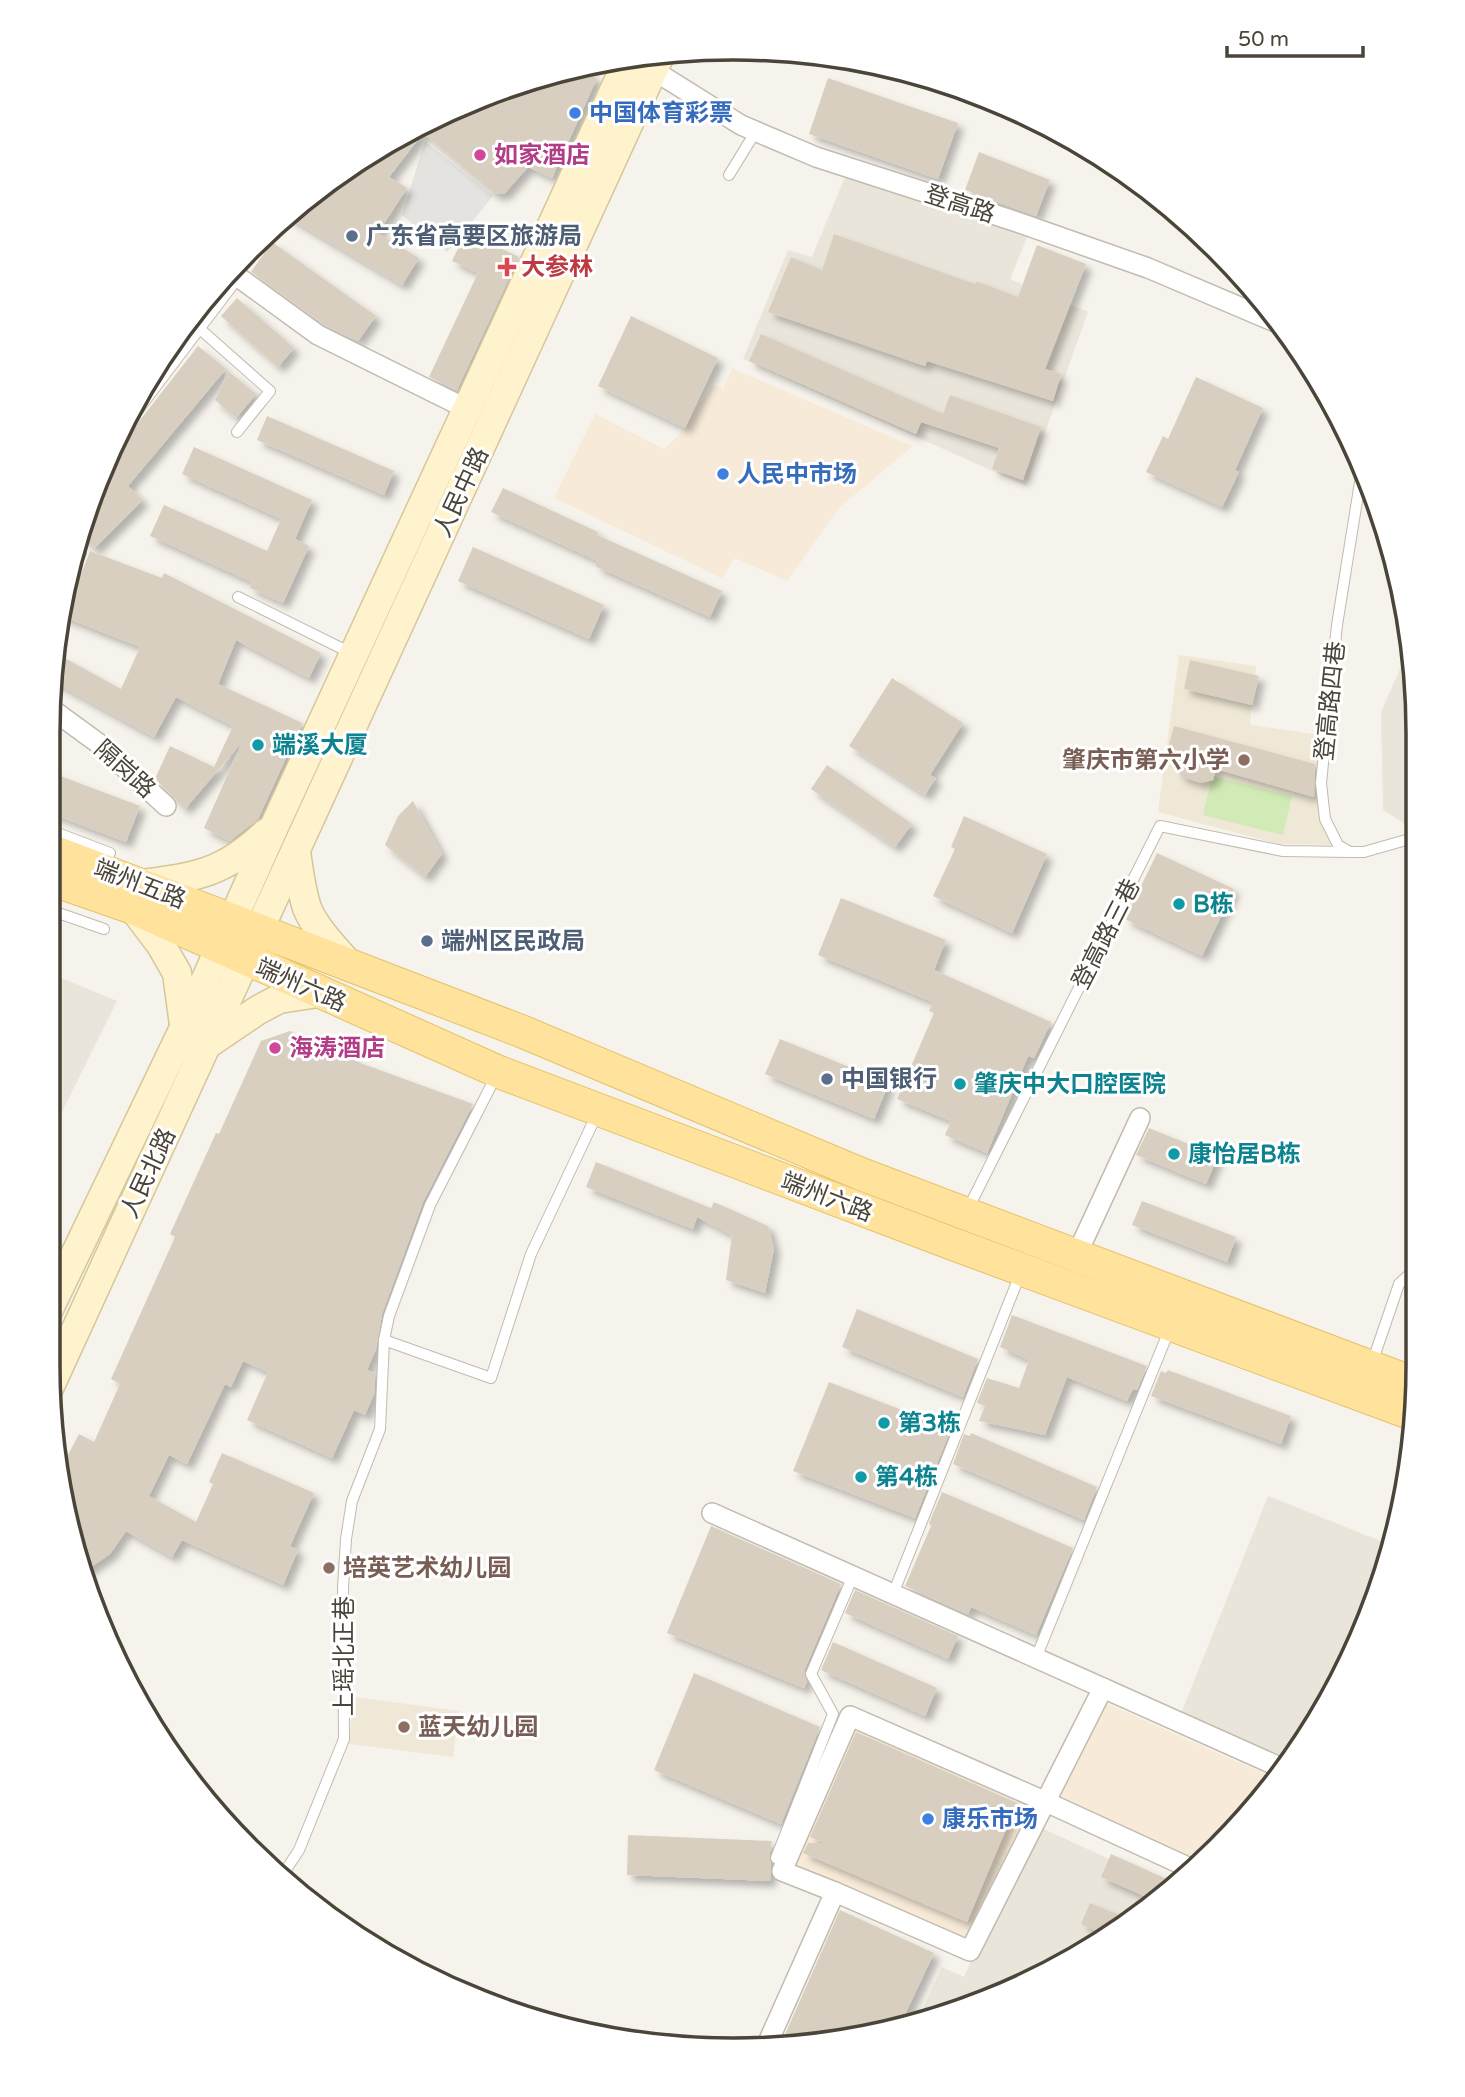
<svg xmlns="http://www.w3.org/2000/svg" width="1465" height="2097" font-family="'Varela Round','Noto Sans SC',sans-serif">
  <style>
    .residential { fill: #eae5da }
    .commercial { fill: #f7ead8 }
    .education { fill: #efe8d6 }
    .green { fill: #d2eab5 }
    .parking { fill: #e5e3e0 }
    .building { fill: #d8cfc1; filter: url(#shadow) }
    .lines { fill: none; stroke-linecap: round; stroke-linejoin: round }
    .lane-casing { stroke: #c2bbae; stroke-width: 12 }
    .street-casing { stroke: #c2bbae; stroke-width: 22 }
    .secondary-casing { stroke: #d6c79b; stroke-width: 31 }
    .primary-casing { stroke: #e6c16a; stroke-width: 34 }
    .lane { stroke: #fff; stroke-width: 10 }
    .street { stroke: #fff; stroke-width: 19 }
    .secondary { stroke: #fff3cd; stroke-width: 28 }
    .primary { stroke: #ffe39c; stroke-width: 32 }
    .shop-dot { fill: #3f7fe0; stroke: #fff; stroke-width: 2.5 }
    .hotel-dot { fill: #d1479c; stroke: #fff; stroke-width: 2.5 }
    .service-dot { fill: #5c6f8a; stroke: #fff; stroke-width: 2.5 }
    .health-dot { fill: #e0444e; stroke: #fff; stroke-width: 2.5 }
    .culture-dot { fill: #0f9aa8; stroke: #fff; stroke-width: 2.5 }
    .education-dot { fill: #8d6e63; stroke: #fff; stroke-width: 2.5 }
    .labels { text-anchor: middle; stroke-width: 6; stroke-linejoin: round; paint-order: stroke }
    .shop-label { font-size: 24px; font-weight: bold; fill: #366cbe; stroke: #fff; text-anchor: start }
    .hotel-label { font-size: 24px; font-weight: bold; fill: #b23c85; stroke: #fff; text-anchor: start }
    .street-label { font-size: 24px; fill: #4b4439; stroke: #fff }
    .service-label { font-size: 24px; font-weight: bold; fill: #4e5e75; stroke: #fff; text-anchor: start }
    .health-label { font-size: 24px; font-weight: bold; fill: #be3a42; stroke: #fff; text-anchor: start }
    .culture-label { font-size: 24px; font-weight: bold; fill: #0d838f; stroke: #fff; text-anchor: start }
    .education-label { font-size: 24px; font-weight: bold; fill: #785e54; stroke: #fff; text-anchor: start }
    .rim { fill: none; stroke: #4b4439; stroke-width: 3.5 }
  </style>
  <defs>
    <filter id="shadow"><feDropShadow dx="6" dy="6" stdDeviation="3.5" flood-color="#0004"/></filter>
  </defs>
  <rect width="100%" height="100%" fill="#f6f3ec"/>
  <g class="residential">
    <polygon points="847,172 1028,235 1010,279 1088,312 1026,486 743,359 788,250 812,257"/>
    <polygon points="1411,644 1412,645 1413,829 1383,810 1381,712"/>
    <polygon points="47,972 117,1001 47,1142"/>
    <polygon points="1268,1496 1393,1546 1347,1667 1284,1768 1178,1721"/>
    <polygon points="1033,1824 1172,1888 1035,1979 918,2019 942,1967 964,1977"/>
  </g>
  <g class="commercial">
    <polygon points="732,368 913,446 840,507 787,581 735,558 722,578 554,498 595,414 664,449 681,433 712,385 723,389"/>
    <polygon points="1103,1702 1267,1775 1253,1806 1199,1864 1074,1809 1022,1829 970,1944 788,1863 852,1720 1024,1797 1070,1777"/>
  </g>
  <g class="education">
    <polygon points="1179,655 1256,666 1250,725 1327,736 1325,819 1338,845 1279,844 1158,812"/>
    <polygon points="354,1697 459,1711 453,1757 349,1744"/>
  </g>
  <polygon class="green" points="1212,776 1292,796 1283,835 1203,815"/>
  <polygon class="parking" points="425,141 493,196 447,252 402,215"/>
  <g class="building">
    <polygon points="590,65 587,73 597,78 552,178 528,167 504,194 495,194 423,133 389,177 407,188 378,233 419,258 402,285 284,215 390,139 512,84 532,79 547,88 554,74"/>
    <polygon points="828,78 958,123 938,179 809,134"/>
    <polygon points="979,152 1050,180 1036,216 965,190"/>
    <polygon points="466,232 519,257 457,390 429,377 478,273 452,261"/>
    <polygon points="834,234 975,284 976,281 1018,297 1037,245 1086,264 1045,369 1061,374 1053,401 927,361 925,366 768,312 791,257 822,270"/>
    <polygon points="272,242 376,316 358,341 325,325 251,272"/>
    <polygon points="237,298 294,348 278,367 221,316"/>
    <polygon points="631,316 718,358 685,428 598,386"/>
    <polygon points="761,334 943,414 950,395 1041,427 1023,480 992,469 999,448 921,422 916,434 749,361"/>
    <polygon points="198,346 226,369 128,486 143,500 94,549 80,535 103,463 119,447"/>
    <polygon points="228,371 256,394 236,418 215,400"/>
    <polygon points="1196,377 1263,408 1235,470 1239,472 1222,507 1146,472 1163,436 1168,439"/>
    <polygon points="267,416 394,471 384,495 257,440"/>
    <polygon points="194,447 312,500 295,539 309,546 283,603 250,588 252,582 150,536 164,505 267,551 281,519 182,474"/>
    <polygon points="503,488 598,532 597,535 722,591 710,617 595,566 598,561 491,512"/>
    <polygon points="473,547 604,605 589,639 458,581"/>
    <polygon points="90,551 162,578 164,573 321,653 309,678 236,640 218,684 302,723 258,819 230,841 204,828 242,742 185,809 155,779 170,746 214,767 233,726 176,697 154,737 52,681 53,675 63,657 121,689 140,647 59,615 63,591 73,595"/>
    <polygon points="1190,660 1259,676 1252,705 1184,689"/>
    <polygon points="892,678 963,723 930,775 936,778 925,795 849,746"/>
    <polygon points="1174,726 1315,764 1314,797 1216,769 1213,780 1201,783 1182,777 1176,768 1180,756 1167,752"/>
    <polygon points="827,765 912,824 895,847 811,789"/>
    <polygon points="47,771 140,806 126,842 47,812"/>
    <polygon points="413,801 442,854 425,877 385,845 398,816"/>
    <polygon points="964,816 1047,854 1012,933 933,896 955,849 951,847"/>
    <polygon points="1157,853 1234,889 1202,956 1125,919"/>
    <polygon points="841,898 946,940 934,970 1051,1022 1034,1058 1028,1056 987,1153 945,1135 951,1121 897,1099 934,1013 929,1011 933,1002 818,955"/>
    <polygon points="290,1031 363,1064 473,1104 423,1202 382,1314 376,1349 367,1370 375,1373 374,1394 365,1415 354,1410 332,1458 247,1420 268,1372 243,1361 231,1387 225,1384 187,1464 169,1455 149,1496 196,1522 213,1484 209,1482 222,1453 314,1493 290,1546 298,1550 283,1585 182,1540 172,1557 126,1531 110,1554 84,1572 71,1542 61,1468 79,1434 94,1442 120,1384 111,1379 175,1237 170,1234 216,1133 219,1134 261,1041"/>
    <polygon points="780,1039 889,1083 874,1119 765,1074"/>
    <polygon points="1149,1128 1218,1156 1206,1184 1136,1155"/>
    <polygon points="596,1162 711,1208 714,1202 768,1226 774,1249 765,1293 726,1280 732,1235 697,1217 693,1229 586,1187"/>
    <polygon points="1142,1201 1236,1237 1227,1262 1132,1225"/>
    <polygon points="857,1309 978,1359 963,1397 842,1347"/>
    <polygon points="1012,1315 1147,1366 1137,1390 1133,1389 1127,1401 1067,1377 1045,1435 979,1421 985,1406 977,1403 987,1378 1019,1388 1029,1360 1000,1347"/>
    <polygon points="1168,1370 1291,1416 1281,1444 1151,1396 1161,1371 1166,1373"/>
    <polygon points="829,1382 951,1429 915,1518 793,1471"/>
    <polygon points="971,1433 1097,1487 1084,1520 953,1464 964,1434 970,1436"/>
    <polygon points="942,1492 1073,1548 1036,1635 971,1607 968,1614 905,1586 931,1526 929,1523"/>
    <polygon points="711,1526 841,1584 804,1671 807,1682 804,1688 667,1633"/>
    <polygon points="855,1590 958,1636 948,1659 845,1613"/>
    <polygon points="833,1642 937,1688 925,1716 821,1670"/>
    <polygon points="694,1673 820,1727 781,1824 654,1770"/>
    <polygon points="856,1732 1017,1803 967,1922 803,1853 808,1843 825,1843 810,1837"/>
    <polygon points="628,1835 772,1841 769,1858 771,1863 770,1881 627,1875"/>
    <polygon points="1111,1854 1178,1884 1153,1900 1101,1877"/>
    <polygon points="1090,1903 1127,1918 1103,1934 1081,1924"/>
    <polygon points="840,1910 934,1953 900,2025 866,2037 783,2039"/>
  </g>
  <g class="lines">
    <g class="lane-casing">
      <g id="lane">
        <polyline points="729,175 756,131"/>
        <polyline points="200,329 270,391 237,432"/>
        <polyline points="113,443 238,278"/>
        <polyline points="1361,476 1337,625 1321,783 1325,819 1338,845 1350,852 1364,852 1413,838"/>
        <polyline points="66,582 81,553"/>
        <polyline points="238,597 353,654"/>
        <polyline points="47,829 110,853"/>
        <polyline points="47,909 104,929"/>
        <polyline points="967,1211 1160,826 1283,851 1350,852"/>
        <polyline points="384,1340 491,1378 531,1254 597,1114"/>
        <polyline points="1372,1363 1399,1284 1415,1269"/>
        <polyline points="893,1594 1021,1272"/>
        <polyline points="1036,1658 1170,1328"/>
        <polyline points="776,1858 833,1714 811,1674 853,1576"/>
        <polyline points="280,1879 299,1850 344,1739 343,1588 346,1539 352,1501 380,1429 384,1340 389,1316 430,1205 496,1076"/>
      </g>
    </g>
    <g class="street-casing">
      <g id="street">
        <polyline points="653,70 741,125 816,157 1017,222 1148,268 1275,322"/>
        <polyline points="234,274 318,335 467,409"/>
        <polyline points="50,708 98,743 166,806"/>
        <polyline points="1076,1256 1140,1118"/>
        <polyline points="712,1513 1284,1769"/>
        <polyline points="835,1892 782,1871 850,1716 1044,1801 1194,1870"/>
        <polyline points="769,2040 835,1892 970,1951 1103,1688"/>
      </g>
    </g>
    <g class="secondary-casing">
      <g id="secondary">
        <path d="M296,852C299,871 301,890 307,908C316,930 336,949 351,967"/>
        <path d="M141,884C197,877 224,873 266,833"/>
        <polyline points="133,908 161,945 177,973 184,1025"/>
        <polyline points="208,1044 258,1010 279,999 318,993"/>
        <polyline points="47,1313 184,1028 274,827 630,56"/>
        <polyline points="50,1386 661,53"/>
      </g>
    </g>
    <g class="primary-casing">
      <g id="primary">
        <polyline points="47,849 521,1031 861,1174 1416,1384"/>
        <polyline points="47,878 133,908 499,1072 953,1244 1415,1415"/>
      </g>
    </g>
    <use href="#lane" class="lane"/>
    <use href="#street" class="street"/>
    <use href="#secondary" class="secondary"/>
    <use href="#primary" class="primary"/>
  </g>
  <g class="shop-dot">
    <circle cx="575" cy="113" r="7"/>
    <circle cx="723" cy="474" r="7"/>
    <circle cx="928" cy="1819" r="7"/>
  </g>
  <g class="hotel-dot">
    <circle cx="480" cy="155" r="7"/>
    <circle cx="275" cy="1048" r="7"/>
  </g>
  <g class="service-dot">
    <circle cx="352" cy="236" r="7"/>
    <circle cx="427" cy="941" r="7"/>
    <circle cx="827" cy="1079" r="7"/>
  </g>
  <path class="health-dot" d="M503.5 256.5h7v7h7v7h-7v7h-7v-7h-7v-7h7z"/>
  <g class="culture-dot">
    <circle cx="258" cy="745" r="7"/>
    <circle cx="1179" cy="904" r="7"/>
    <circle cx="960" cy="1084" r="7"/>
    <circle cx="1174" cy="1154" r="7"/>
    <circle cx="884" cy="1423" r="7"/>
    <circle cx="861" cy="1477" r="7"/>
  </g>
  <g class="education-dot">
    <circle cx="1244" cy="760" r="7"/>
    <circle cx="329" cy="1568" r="7"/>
    <circle cx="404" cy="1727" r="7"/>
  </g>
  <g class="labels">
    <g class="shop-label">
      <text x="589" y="121">中国体育彩票</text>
      <text x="737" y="482">人民中市场</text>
      <text x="942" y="1827">康乐市场</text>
    </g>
    <g class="hotel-label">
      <text x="494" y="163">如家酒店</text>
      <text x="289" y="1056">海涛酒店</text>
    </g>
    <g class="street-label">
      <text transform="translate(960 204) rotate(18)" y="8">登高路</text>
      <text transform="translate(461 492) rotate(-65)" y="8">人民中路</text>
      <text transform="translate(1330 701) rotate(-84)" y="8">登高路四巷</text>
      <text transform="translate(125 769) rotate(42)" y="8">隔岗路</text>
      <text transform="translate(140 884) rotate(21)" y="8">端州五路</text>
      <text transform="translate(1106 934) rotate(-63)" y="8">登高路三巷</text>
      <text transform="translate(301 985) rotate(24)" y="8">端州六路</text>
      <text transform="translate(148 1173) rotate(-65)" y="8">人民北路</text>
      <text transform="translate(827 1197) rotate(21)" y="8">端州六路</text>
      <text transform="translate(344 1656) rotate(-90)" y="8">上瑶北正巷</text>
    </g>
    <g class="service-label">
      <text x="366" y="244">广东省高要区旅游局</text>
      <text x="441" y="949">端州区民政局</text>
      <text x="841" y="1087">中国银行</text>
    </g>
    <g class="health-label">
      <text x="521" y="275">大参林</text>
    </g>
    <g class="culture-label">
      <text x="272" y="753">端溪大厦</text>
      <text x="1193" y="912">B栋</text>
      <text x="974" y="1092">肇庆中大口腔医院</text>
      <text x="1188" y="1162">康怡居B栋</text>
      <text x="898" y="1431">第3栋</text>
      <text x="875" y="1485">第4栋</text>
    </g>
    <g class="education-label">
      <text x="1230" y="768" text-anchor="end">肇庆市第六小学</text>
      <text x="343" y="1576">培英艺术幼儿园</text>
      <text x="418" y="1735">蓝天幼儿园</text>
    </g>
  </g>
  <path d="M0 0H1465V2097H0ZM733 60H733A673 673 0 0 1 1406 733V1365A673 673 0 0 1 733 2038H733A673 673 0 0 1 60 1365V733A673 673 0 0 1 733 60Z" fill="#fff" fill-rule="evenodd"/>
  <path class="rim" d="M733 60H733A673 673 0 0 1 1406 733V1365A673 673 0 0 1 733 2038H733A673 673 0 0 1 60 1365V733A673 673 0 0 1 733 60Z"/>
  <path d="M1227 46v10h136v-10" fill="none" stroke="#4b4439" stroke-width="3.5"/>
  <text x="1238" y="46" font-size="21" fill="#4b4439" stroke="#ffffff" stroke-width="5" paint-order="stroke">50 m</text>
</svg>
